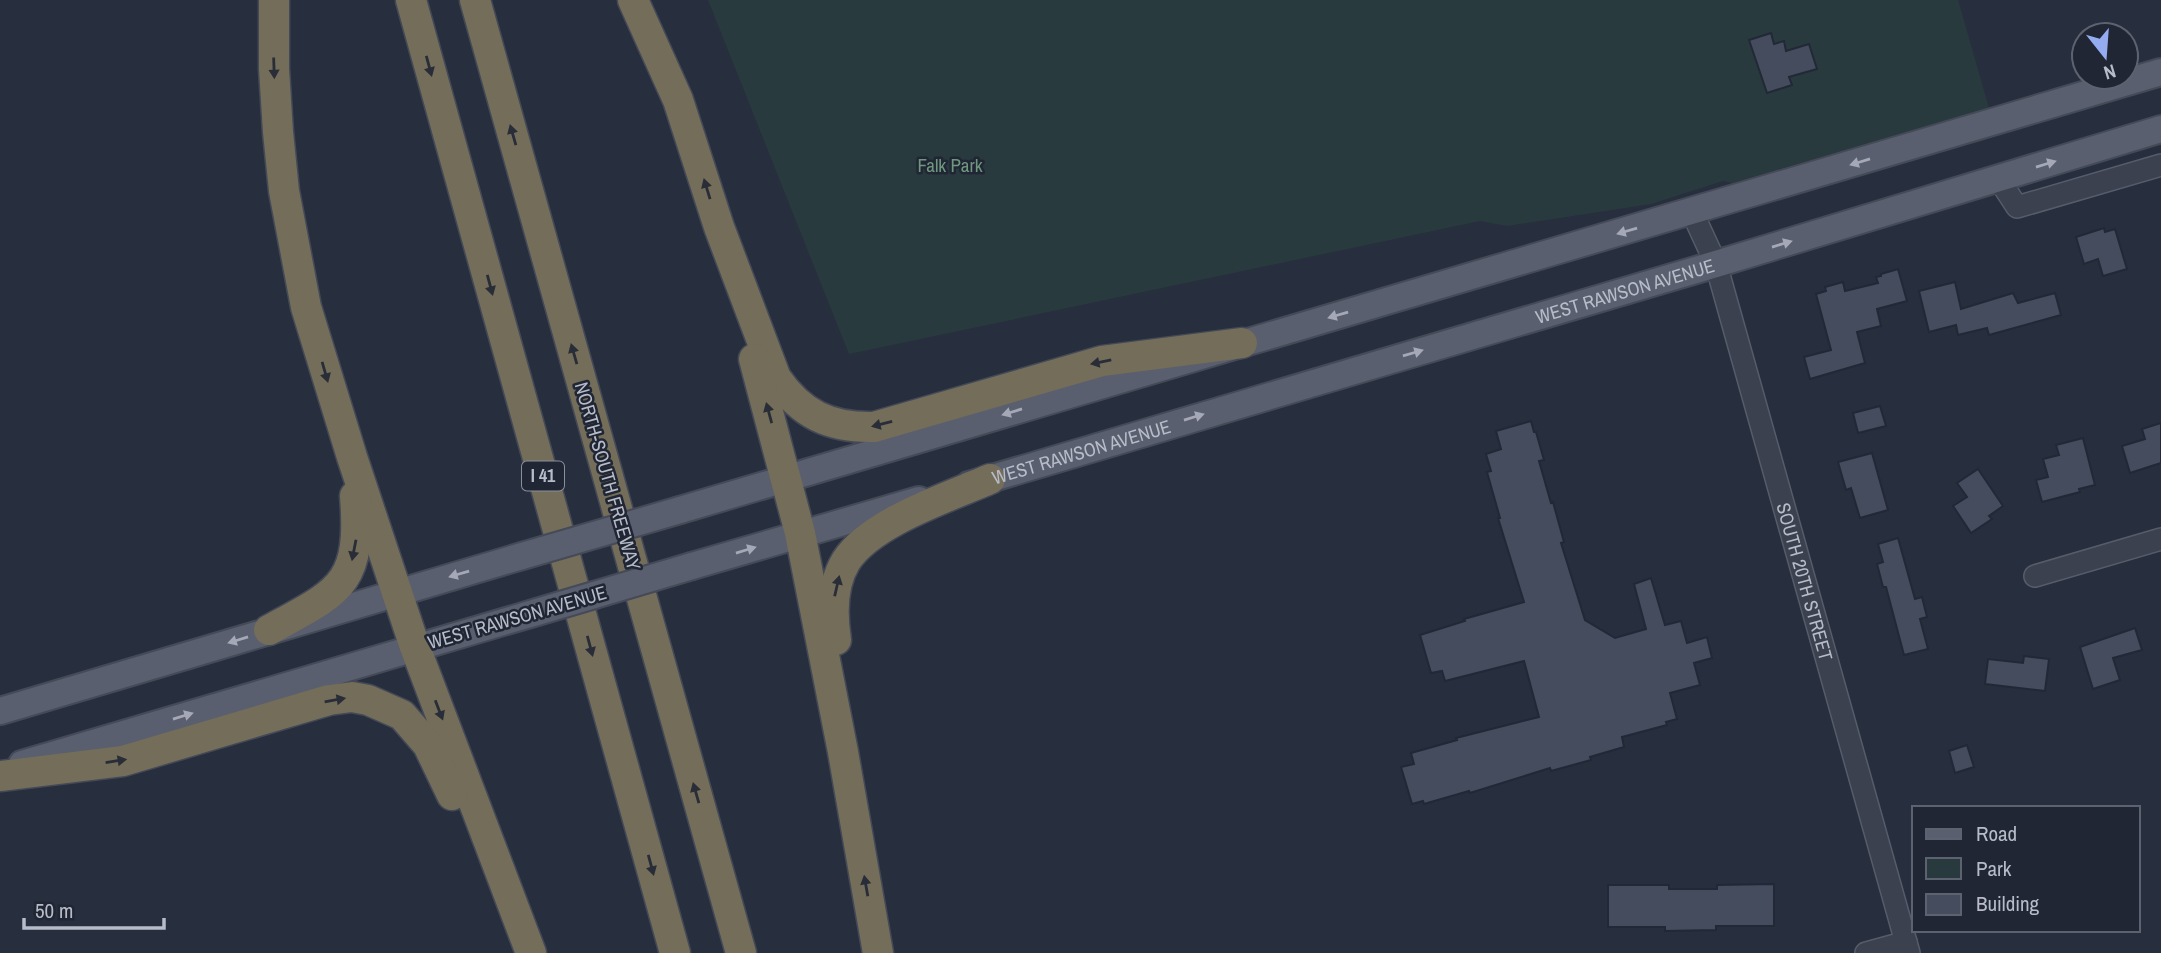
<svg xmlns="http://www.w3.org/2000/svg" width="2161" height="953" font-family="'Archivo Narrow',sans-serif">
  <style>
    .green { fill: #293a3f }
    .building { fill: #444c5d; stroke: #222836; stroke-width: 2 }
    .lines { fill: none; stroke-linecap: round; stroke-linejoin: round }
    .minor-casing { stroke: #565c69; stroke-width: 24 }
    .major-casing { stroke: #454a58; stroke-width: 30 }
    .highway-casing { stroke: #434956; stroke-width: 33 }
    .minor { stroke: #3b414e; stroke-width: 21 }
    .major { stroke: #595f6e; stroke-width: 26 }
    .highway { stroke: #746d59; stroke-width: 30 }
    .major-bridge-casing { stroke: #454a58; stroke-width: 30; stroke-linecap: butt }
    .major-bridge { stroke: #595f6e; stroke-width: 26 }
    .oneway { fill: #282d38 }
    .oneway2 { fill: #a5a9b7 }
    .labels { text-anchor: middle; stroke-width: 5; stroke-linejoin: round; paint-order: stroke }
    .shield { fill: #202634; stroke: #8a8f9c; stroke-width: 2 }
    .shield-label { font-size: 18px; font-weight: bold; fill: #b8bcc9 }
    .park-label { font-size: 19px; fill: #70987f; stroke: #202634 }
    .street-label { font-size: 19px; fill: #b8bcc9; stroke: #202634 }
  </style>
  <rect width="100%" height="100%" fill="#272e3e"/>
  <polygon class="green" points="708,0 1958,0 1989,108 1732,183 1723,181 1651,204 1507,226 1480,221 849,354"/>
  <g class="building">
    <polygon points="1771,33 1774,44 1784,41 1786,51 1809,44 1817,69 1789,77 1792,85 1767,93 1749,40"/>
    <polygon points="2104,228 2105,232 2115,229 2127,269 2103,276 2098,259 2084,264 2076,237"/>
    <polygon points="1898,269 1907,301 1877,309 1881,326 1857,332 1865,363 1810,379 1804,357 1831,350 1816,294 1826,291 1825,287 1843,282 1845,291 1878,283 1876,277 1881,276 1881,274"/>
    <polygon points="1955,282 1961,309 2013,293 2018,303 2055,293 2061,315 1989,335 1987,328 1958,335 1956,325 1929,332 1919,291"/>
    <polygon points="1880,406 1886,426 1858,433 1853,413"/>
    <polygon points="1531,421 1534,432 1536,432 1544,460 1539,461 1551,503 1553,502 1564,542 1561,543 1585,620 1615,638 1646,629 1634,584 1651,578 1665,625 1681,621 1687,643 1707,637 1712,658 1694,663 1700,685 1670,693 1677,719 1666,722 1667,725 1622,737 1624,747 1590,757 1591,760 1551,771 1550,768 1470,793 1469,791 1424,804 1423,801 1412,804 1401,767 1414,764 1411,753 1457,740 1456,738 1539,717 1524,661 1445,681 1442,671 1431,673 1420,635 1465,621 1464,619 1524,602 1498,518 1500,518 1487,472 1491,471 1486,454 1501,449 1496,431"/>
    <polygon points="2161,423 2161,463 2130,473 2122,446 2145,439 2142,429"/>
    <polygon points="2083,438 2095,485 2079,489 2080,492 2042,502 2036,480 2048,477 2043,459 2059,455 2056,445"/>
    <polygon points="1872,453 1888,510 1860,518 1851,488 1846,490 1838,462"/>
    <polygon points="1978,469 2003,506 1989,516 1992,519 1971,533 1953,506 1967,497 1957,483"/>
    <polygon points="1898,538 1915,599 1922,597 1927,617 1920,619 1928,649 1904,655 1886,587 1883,587 1877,564 1883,562 1878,544"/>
    <polygon points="2135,628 2142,650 2113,658 2120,680 2093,689 2080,647"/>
    <polygon points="2024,656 2049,659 2045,691 1985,684 1988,659 2023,663"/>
    <polygon points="1967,745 1974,767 1955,773 1949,751"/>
    <polygon points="1774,884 1774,926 1716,926 1716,930 1665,931 1665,927 1608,927 1608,885 1669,885 1669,889 1717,889 1717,885"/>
  </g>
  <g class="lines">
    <g class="minor-casing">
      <g id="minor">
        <polyline points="1998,178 2017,207 2161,165"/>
        <path id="s1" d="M1692,212L1716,264L1909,953"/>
        <polyline points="2035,576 2161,539"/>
        <polyline points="1866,953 1906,942"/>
      </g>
    </g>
    <g class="major-casing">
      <g id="major">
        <path id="s2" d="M969,485L1716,264L2161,129"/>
        <polyline points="680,510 2161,72"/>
        <polyline points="692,566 919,500"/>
        <polyline points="0,711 522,556"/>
        <polyline points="22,764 537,612"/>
      </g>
    </g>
    <g class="highway-casing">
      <g id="highway">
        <polyline points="274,0 274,69 278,132 284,191 306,307 352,457 415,647 531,953"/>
        <polyline points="411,0 675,953"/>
        <polyline points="475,0 741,953"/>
        <path d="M633,0L678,100L719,227L776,378C801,414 829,428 874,427L1102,361L1242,343"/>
        <polyline points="754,359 800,533 843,752 878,953"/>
        <path d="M269,630C340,591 362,585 355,496"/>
        <path d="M836,640C832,614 832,584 846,561C871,522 949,497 990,479"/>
        <polyline points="0,776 123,761 329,700 352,697 368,700 402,715 428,745 452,795"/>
      </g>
    </g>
    <use href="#minor" class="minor"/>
    <use href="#major" class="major"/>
    <use href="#highway" class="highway"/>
    <g class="major-bridge-casing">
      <g id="major-bridge">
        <polyline points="522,556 680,510"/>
        <polyline points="537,612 692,566"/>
      </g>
    </g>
    <use href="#major-bridge" class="major-bridge"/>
  </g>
  <defs><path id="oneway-solid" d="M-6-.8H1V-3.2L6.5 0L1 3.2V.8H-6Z" transform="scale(1.75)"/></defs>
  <g class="oneway">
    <use href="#oneway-solid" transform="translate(429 66) rotate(75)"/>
    <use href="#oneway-solid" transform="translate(274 68) rotate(88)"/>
    <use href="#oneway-solid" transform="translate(513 135) rotate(-106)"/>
    <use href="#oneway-solid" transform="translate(707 189) rotate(-107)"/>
    <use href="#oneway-solid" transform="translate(490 285) rotate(75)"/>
    <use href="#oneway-solid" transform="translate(574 354) rotate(-106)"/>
    <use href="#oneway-solid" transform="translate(1101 362) rotate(168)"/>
    <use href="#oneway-solid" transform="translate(325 372) rotate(74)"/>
    <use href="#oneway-solid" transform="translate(769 413) rotate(-105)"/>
    <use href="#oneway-solid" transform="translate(882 424) rotate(166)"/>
    <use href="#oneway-solid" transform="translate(354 550) rotate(101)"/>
    <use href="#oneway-solid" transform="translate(837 586) rotate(-77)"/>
    <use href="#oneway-solid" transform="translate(590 646) rotate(75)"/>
    <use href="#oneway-solid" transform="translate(335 700) rotate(-10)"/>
    <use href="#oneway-solid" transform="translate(439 710) rotate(69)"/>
    <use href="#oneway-solid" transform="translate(116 761) rotate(-9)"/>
    <use href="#oneway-solid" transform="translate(696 793) rotate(-106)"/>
    <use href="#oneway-solid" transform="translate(651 865) rotate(75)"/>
    <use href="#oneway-solid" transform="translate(866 886) rotate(-100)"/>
  </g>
  <g class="oneway2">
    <use href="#oneway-solid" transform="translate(1860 162) rotate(163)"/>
    <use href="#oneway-solid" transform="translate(2046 164) rotate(-17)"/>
    <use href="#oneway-solid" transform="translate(1627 231) rotate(164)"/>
    <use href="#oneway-solid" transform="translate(1782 244) rotate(-17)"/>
    <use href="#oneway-solid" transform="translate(1338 315) rotate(164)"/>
    <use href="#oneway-solid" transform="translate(1413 353) rotate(-16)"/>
    <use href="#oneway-solid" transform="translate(1012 412) rotate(163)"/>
    <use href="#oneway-solid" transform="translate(1194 417) rotate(-17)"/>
    <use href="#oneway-solid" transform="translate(746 550) rotate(-17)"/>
    <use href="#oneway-solid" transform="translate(459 574) rotate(164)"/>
    <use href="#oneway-solid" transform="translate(238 640) rotate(163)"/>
    <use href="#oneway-solid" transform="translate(183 716) rotate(-17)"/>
  </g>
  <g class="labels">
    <rect class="shield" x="522" y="461.5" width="42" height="29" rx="5"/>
    <g class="shield-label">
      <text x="543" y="482">I 41</text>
    </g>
    <g class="park-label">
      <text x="950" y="172">Falk Park</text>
    </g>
    <g class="street-label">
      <text dy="7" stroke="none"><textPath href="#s2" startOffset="684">WEST RAWSON AVENUE</textPath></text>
      <text dy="7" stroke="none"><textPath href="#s2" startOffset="117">WEST RAWSON AVENUE</textPath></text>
      <text transform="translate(608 476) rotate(74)" y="7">NORTH-SOUTH FREEWAY</text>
      <text dy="7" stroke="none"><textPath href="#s1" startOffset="387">SOUTH 20TH STREET</textPath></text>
      <text transform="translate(517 617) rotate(-16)" y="7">WEST RAWSON AVENUE</text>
    </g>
  </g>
  <rect x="1912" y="806" width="228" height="126" fill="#202634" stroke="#5d6270" stroke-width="2"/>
  <rect x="1926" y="829" width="35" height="10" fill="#595f6e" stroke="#5d6270" stroke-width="2"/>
  <text x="1976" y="841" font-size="21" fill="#b8bcc9">Road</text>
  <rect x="1926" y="858" width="35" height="21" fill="#293a3f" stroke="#5d6270" stroke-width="2"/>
  <text x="1976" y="876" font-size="21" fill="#b8bcc9">Park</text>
  <rect x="1926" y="894" width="35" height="21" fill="#444c5d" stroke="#5d6270" stroke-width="2"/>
  <text x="1976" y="911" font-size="21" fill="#b8bcc9">Building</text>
  <g transform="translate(2105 56) rotate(163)"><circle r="33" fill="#202634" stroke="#5d6270" stroke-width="2"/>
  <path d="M0-5L12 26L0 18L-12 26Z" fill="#95adf0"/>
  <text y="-10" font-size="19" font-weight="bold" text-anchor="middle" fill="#b8bcc9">N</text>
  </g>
  <path d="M24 918v10h140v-10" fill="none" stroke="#b8bcc9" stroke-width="3.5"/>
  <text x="35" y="918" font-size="21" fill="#b8bcc9" stroke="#202634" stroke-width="5" paint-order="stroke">50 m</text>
</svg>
